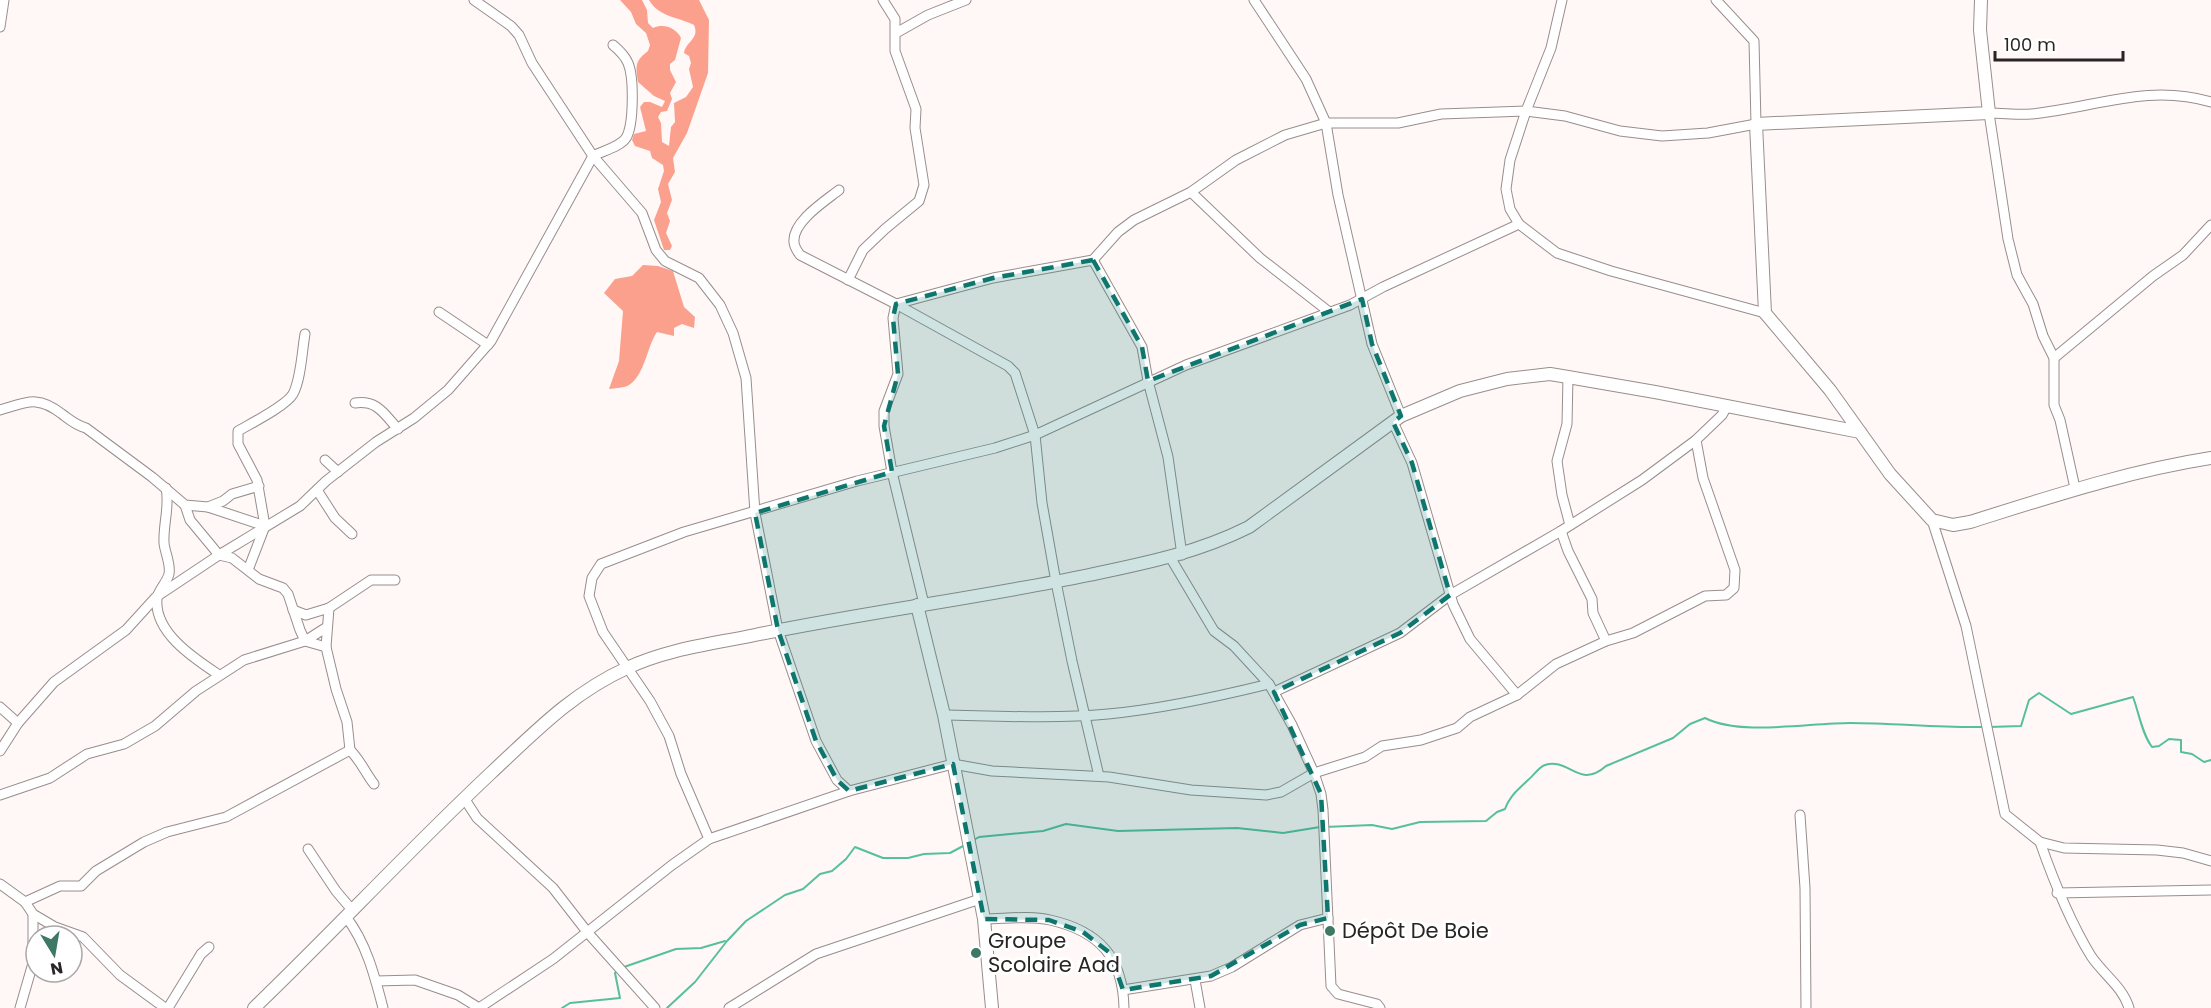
<svg xmlns="http://www.w3.org/2000/svg" width="2211" height="1008" font-family="Poppins,sans-serif">
  <style>
    .forest { fill: #fba08d }
    .lines { fill: none; stroke-linecap: round; stroke-linejoin: round }
    .stream { stroke: #56c09c; stroke-width: 2 }
    .minor-casing { stroke: #988e8c; stroke-width: 11 }
    .tertiary-casing { stroke: #988e8c; stroke-width: 14 }
    .minor { stroke: #fff; stroke-width: 9 }
    .tertiary { stroke: #fff; stroke-width: 12 }
    .marked { fill: #0f766e; fill-opacity: 0.2; stroke: #0f766e; stroke-width: 4.5; stroke-dasharray: 12 8; stroke-linejoin: round }
    .poi-dot { fill: #3d7963; stroke: #fff; stroke-width: 2 }
    .labels { text-anchor: middle; stroke-width: 6; stroke-linejoin: round; paint-order: stroke }
    .poi-label { font-size: 21px; fill: #292524; stroke: #fff; text-anchor: start }
  </style>
  <rect width="100%" height="100%" fill="#fff8f7"/>
  <g class="forest">
    <path d="M620,0H642L647,10L648,23L653,28C664,23 676,28 681,38L675,60L670,64V70L676,82L670,93L672,99L667,111L661,112L658,117L661,123L662,142L669,146L671,127L675,122L674,103L686,97L693,87L689,69L691,63L689,56L684,53C686,41 700,39 694,25C678,17 659,17 649,0H699L709,20L708,73L687,133L673,158L675,172L668,184L672,200L667,213L670,221L666,233L672,246L670,250H664L654,220L661,202L658,189L664,171L663,165L652,158L650,151L635,146L632,140L634,134L646,131L640,107L644,102H650L662,107L665,101L654,96L638,82C636,66 634,62 648,51L650,45L646,33L636,24L631,12Z"/>
    <path d="M643,265L658,266L673,271L684,307L695,317L694,328L682,324L674,328V336L657,332C647,346 645,375 629,385C625,388 615,388 609,389L619,361L623,311L604,293L615,279L632,276Z"/>
  </g>
  <g class="lines">
    <g class="stream">
      <path d="M1989,727L2021,726L2029,700L2039,693L2071,714L2133,697C2139,713 2142,734 2152,747L2159,746L2169,739L2181,740V752L2192,754L2204,762L2211,760"/>
      <path d="M1325,827L1372,825L1392,829L1420,822L1486,821L1497,812L1505,809C1510,795 1518,790 1528,780C1533,776 1539,767 1545,765C1569,757 1579,790 1606,766L1673,738L1690,724L1705,718C1740,736 1808,723 1850,723C1894,723 1939,728 1983,727"/>
      <polyline points="972,841 979,837 1043,831 1066,824 1118,831 1237,828 1283,833 1320,827"/>
      <polyline points="624,967 676,949 701,948 725,941"/>
      <polyline points="562,1008 570,1003 620,998 615,973 617,971"/>
      <polyline points="667,1008 695,982 727,941 746,921 785,895 803,889 820,874 832,871 846,859 855,847 883,858 908,858 924,854 950,853 965,845"/>
    </g>
    <g class="minor-casing">
      <g id="minor">
        <polyline points="474,0 511,26 519,35 532,63 593,156 642,213 656,250 665,261 699,278 720,305 733,333 746,378 755,513 778,630 816,741 837,780 849,791 953,764 992,771 1109,777 1191,790 1266,795 1281,792 1314,773 1365,757 1382,746 1421,740 1457,728 1470,717 1517,695 1556,664 1606,641 1633,633 1705,596 1726,595 1734,588 1735,570 1703,478 1696,440"/>
        <polyline points="1254,0 1306,79 1326,123 1338,195 1372,344 1401,416"/>
        <polyline points="1562,0 1551,48 1526,111 1510,160 1506,189 1510,209 1519,224 1557,253 1611,271 1765,313"/>
        <polyline points="0,27 4,0"/>
        <polyline points="896,33 928,15 966,0"/>
        <path d="M839,190C825,201 792,222 794,242C794,247 798,252 800,255L896,304L1008,366L1015,373L1035,435L1042,503L1056,582L1072,661L1099,776"/>
        <polyline points="1191,192 1260,258 1328,311"/>
        <polyline points="1093,260 1118,232 1134,220 1191,192 1236,160 1285,135 1326,123 1398,123 1441,114 1526,111 1565,116 1620,131 1662,136 1708,133 1756,124 1754,41 1716,0"/>
        <polyline points="848,280 863,250 885,229 919,201 924,185 915,128 916,109 895,51 895,19 883,0"/>
        <polyline points="439,312 488,345"/>
        <polyline points="2054,358 2153,276 2183,255 2211,225"/>
        <polyline points="1568,377 1567,424 1557,461 1562,495 1570,525"/>
        <path d="M355,403C378,400 384,414 398,429"/>
        <path d="M0,410C27,402 38,395 62,414C70,420 75,425 86,428L152,477L185,505L208,507L223,501L232,494L259,486"/>
        <polyline points="1393,422 1412,463 1453,604 1470,639 1517,695"/>
        <polyline points="325,460 338,472"/>
        <path d="M166,488C170,506 163,524 164,543C165,553 171,564 169,574C167,583 157,591 157,599C154,633 195,659 219,675"/>
        <path d="M2075,488L2060,420L2054,405V358L2043,336L2033,304L2017,275L2008,239L1989,113C2003,113 2018,115 2031,114C2094,108 2147,83 2211,102"/>
        <polyline points="317,490 335,518 352,534"/>
        <polyline points="208,507 265,526"/>
        <polyline points="1932,520 1966,626 2005,814 2040,842 2064,848 2157,850 2183,853 2211,861"/>
        <polyline points="1561,531 1568,551 1592,599 1593,613 1606,641"/>
        <polyline points="1170,557 1214,631 1234,646 1269,684 1292,725 1314,773 1321,794 1323,810 1331,986 1338,994 1377,1004 1380,1008"/>
        <path d="M248,570L265,526L257,480L238,444V431C250,424 286,406 293,394C301,379 302,351 305,334"/>
        <polyline points="924,604 892,472 884,426 884,411 898,374 893,318 896,304 993,278 1093,260 1142,347 1148,381 1168,457 1182,555"/>
        <polyline points="293,610 306,615 329,608 371,580 395,580"/>
        <polyline points="327,627 305,641 326,647 329,608"/>
        <path d="M326,647L336,689L347,722L350,750C360,760 365,772 374,784"/>
        <polyline points="1274,692 1400,633 1450,595 1561,531 1642,480 1696,440 1722,415 1727,406"/>
        <polyline points="0,707 18,723"/>
        <path d="M944,715C998,716 1053,719 1108,714C1162,709 1216,697 1269,684"/>
        <path d="M0,751L18,723L54,682L126,630L156,597L219,555L300,506L326,481L376,442L414,418L448,390L491,341L593,156C602,151 620,147 626,138C634,125 634,77 628,63C625,56 619,50 613,45"/>
        <polyline points="0,795 50,778 87,754 124,744 155,726 196,691 244,660 305,641 300,630 288,594 283,588 259,579 232,558 219,555 190,520 185,505"/>
        <polyline points="464,798 477,818 553,888 588,933 655,1008"/>
        <polyline points="1800,815 1805,888 1806,1008"/>
        <polyline points="709,839 681,774 669,736 650,701 603,632 589,596 592,578 601,564 684,532 857,481 995,448 1035,435 1186,365 1350,305 1383,287 1519,224"/>
        <path d="M2040,842C2054,882 2069,920 2091,956C2103,974 2123,987 2129,1008"/>
        <polyline points="308,849 336,891 353,911"/>
        <polyline points="0,884 25,902 33,914 55,927 83,937 120,975 165,1008"/>
        <polyline points="2057,893 2211,890"/>
        <polyline points="25,902 60,886 81,886 96,871 144,842 167,832 226,817 350,750"/>
        <path d="M346,917C366,942 375,977 383,1008"/>
        <path d="M984,919C1005,919 1029,915 1050,920C1099,931 1123,957 1124,1008"/>
        <polyline points="1195,980 1200,1008"/>
        <polyline points="376,981 415,980 458,995 479,1008"/>
        <polyline points="1123,990 1211,976 1232,967 1300,925 1328,918"/>
        <polyline points="20,1008 33,963 33,914"/>
        <polyline points="168,1008 201,954 209,947"/>
        <polyline points="479,1008 553,959 672,865 709,839 849,791"/>
        <polyline points="729,1008 816,954 980,899"/>
      </g>
    </g>
    <g class="tertiary-casing">
      <g id="tertiary">
        <path d="M1981,0L1980,30L1989,113L1756,124L1765,313L1830,390L1890,474L1932,520L1953,525L1970,522C2050,497 2128,471 2211,458"/>
        <polyline points="917,605 944,715 984,919 992,1008"/>
        <path d="M254,1008C334,931 410,849 491,773C535,732 572,693 627,668C667,649 712,644 755,635C866,612 979,598 1089,575C1146,563 1197,553 1249,527L1401,416L1460,391L1507,379L1550,374L1568,377L1655,392L1860,432"/>
      </g>
    </g>
    <use href="#minor" class="minor"/>
    <use href="#tertiary" class="tertiary"/>
  </g>
  <path class="marked" d="M1093,260L1142,347L1148,381L1362,299L1372,344L1401,416L1393,422L1412,463L1450,595L1400,633L1274,692L1321,794L1328,918L1300,925L1211,976L1123,990L1110,953L1083,932L1049,920L984,919L953,764L849,791L837,780L816,741L778,630L755,513L892,472L884,426L898,374L893,318L896,304L993,278Z"/>
  <g class="poi-dot">
    <circle cx="1330" cy="931" r="6"/>
    <circle cx="976" cy="953" r="6"/>
  </g>
  <g class="labels">
    <g class="poi-label">
      <text x="1342" y="938">Dépôt De Boie</text>
      <text x="988" y="948">Groupe<tspan x="988" dy="24">Scolaire Aad</tspan></text>
    </g>
  </g>
  <g transform="translate(54 954) rotate(169)"><circle r="28" fill="#ffffff" stroke="#a9a8a7" stroke-width="1.5"/>
  <path d="M0-4.5L10 22L0 15L-10 22Z" fill="#3d7963"/>
  <text y="-9" font-size="16" font-weight="bold" text-anchor="middle" fill="#292524">N</text>
  </g>
  <path d="M1995 51v9h128v-9" fill="none" stroke="#292524" stroke-width="3"/>
  <text x="2004" y="51" font-size="18" fill="#292524" stroke="#ffffff" stroke-width="4.5" paint-order="stroke">100 m</text>
</svg>
